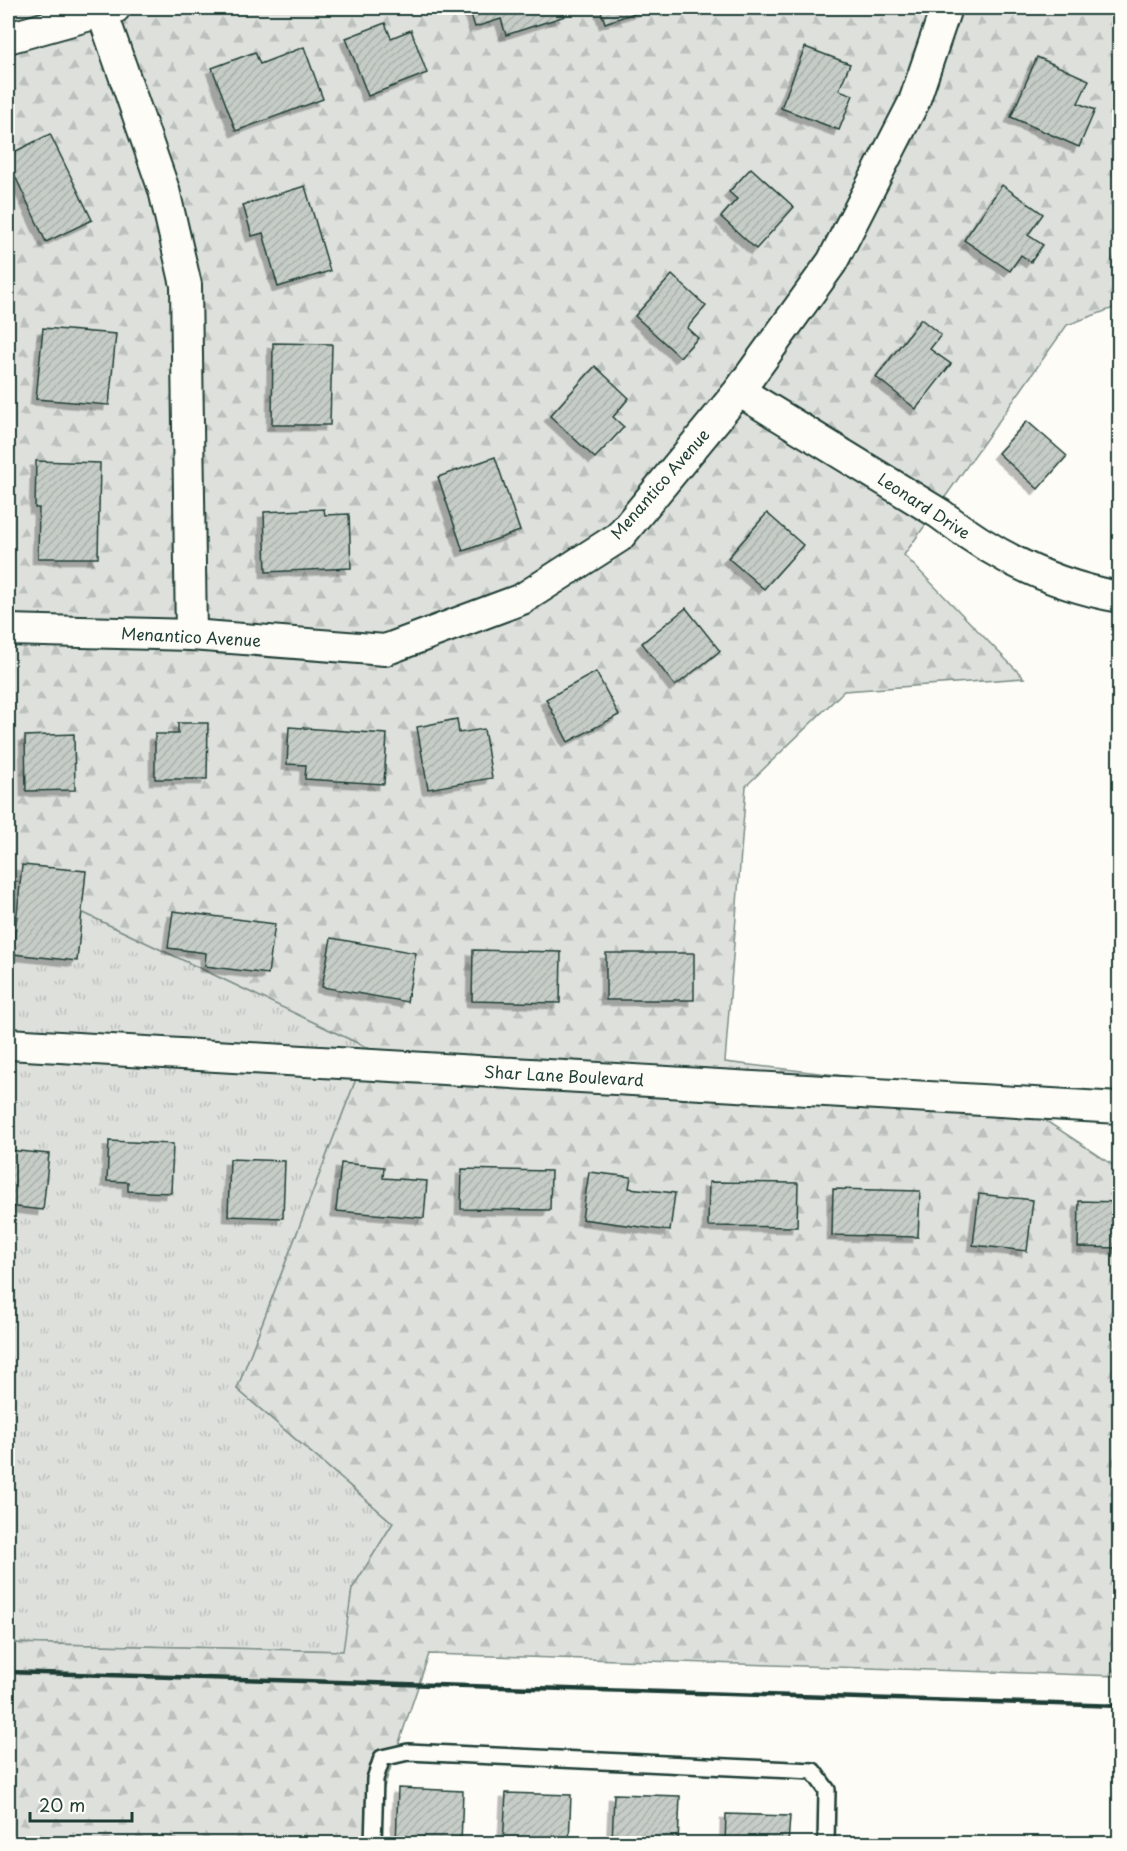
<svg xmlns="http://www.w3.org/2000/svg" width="1127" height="1851" font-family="'Playpen Sans',sans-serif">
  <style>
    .grass { fill: url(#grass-tufts); stroke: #7e8e88; stroke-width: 1.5 }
    .forest { fill: url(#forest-firs); stroke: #7e8e88; stroke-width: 1.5 }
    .building { fill: url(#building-hatch); stroke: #1f3d34; stroke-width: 1.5; filter: url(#shadow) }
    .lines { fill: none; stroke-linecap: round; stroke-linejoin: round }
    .service-casing { stroke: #1f3d34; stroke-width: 20 }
    .minor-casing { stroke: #1f3d34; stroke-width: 34 }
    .service { stroke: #fdfcf7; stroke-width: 15 }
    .minor { stroke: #fdfcf7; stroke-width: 30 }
    .rail { stroke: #1f3d34; stroke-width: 4.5 }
    .labels { text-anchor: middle; stroke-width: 5; stroke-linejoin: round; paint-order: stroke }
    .street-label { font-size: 16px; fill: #1f3d34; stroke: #fdfcf7 }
  </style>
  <defs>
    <pattern id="grass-tufts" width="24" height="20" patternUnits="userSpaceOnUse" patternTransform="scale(1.5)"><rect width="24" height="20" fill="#dde0db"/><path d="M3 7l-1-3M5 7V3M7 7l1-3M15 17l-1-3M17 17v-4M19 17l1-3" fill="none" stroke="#bdc1bd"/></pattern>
    <pattern id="forest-firs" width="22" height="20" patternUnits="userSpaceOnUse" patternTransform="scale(1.5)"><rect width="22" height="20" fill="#dde0db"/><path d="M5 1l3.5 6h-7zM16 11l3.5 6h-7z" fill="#bdc1bd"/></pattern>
    <pattern id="building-hatch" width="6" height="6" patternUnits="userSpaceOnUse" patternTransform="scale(1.5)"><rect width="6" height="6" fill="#c6cdc7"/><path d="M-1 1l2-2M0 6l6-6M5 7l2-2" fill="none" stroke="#aab1ac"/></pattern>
    <filter id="shadow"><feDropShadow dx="-5.5" dy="5.5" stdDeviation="0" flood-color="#0004"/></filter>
  </defs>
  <rect width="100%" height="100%" fill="#fdfcf7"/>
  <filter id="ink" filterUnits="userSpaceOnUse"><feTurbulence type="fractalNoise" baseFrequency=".0167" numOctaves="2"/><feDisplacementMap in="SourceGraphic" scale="12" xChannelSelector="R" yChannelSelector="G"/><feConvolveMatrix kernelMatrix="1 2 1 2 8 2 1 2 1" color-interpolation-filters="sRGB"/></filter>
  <g filter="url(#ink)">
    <polygon class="grass" points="8,877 368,1048 237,1389 393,1523 352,1589 344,1651 8,1643"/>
    <polygon class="forest" points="8,8 1119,8 1119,306 1067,325 904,555 1024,678 844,691 746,786 725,1062 1007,1095 1119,1169 1119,1676 429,1654 365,1843 8,1844 8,1643 343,1651 352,1589 393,1523 237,1389 368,1048 8,877"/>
    <g class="building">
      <polygon points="469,8 562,8 565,16 506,35 501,19 475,27"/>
      <polygon points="600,8 649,8 605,23"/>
      <polygon points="385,23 391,38 411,30 427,73 368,96 346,38"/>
      <polygon points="304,47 323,99 236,131 212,68 255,52 260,64"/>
      <polygon points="805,47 850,64 839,90 853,95 839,130 781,108"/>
      <polygon points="1037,57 1089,80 1078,103 1095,110 1079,147 1011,117"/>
      <polygon points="50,134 92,220 46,242 8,161 8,155"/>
      <polygon points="751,168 794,207 756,249 721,217 737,199 729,192"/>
      <polygon points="1002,185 1043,214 1028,235 1043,245 1031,262 1021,255 1010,271 964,240"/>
      <polygon points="305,186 330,271 278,287 263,233 252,236 243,205"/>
      <polygon points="672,275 706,306 687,328 698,338 680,357 635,316"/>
      <polygon points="921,319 941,335 930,349 951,364 916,409 876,377"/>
      <polygon points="43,328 116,334 109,405 36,399"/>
      <polygon points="273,343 332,344 330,425 272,425"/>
      <polygon points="595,366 629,398 613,417 624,427 595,458 550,416"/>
      <polygon points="1027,421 1067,456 1038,489 998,453"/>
      <polygon points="495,457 520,531 463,551 438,477"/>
      <polygon points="36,461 100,463 98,558 38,558 39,508 35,508"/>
      <polygon points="324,509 325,515 349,514 351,568 266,572 264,512"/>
      <polygon points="767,513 803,545 764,589 728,558"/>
      <polygon points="686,608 720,651 675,686 642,643"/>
      <polygon points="596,672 619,715 568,742 546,699"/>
      <polygon points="457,719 459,733 484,729 492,778 428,789 417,727"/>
      <polygon points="178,723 208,723 207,779 155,779 155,734 178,734"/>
      <polygon points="289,727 387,734 384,784 305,779 306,765 287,764"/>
      <polygon points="74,734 75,790 26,791 25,736"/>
      <polygon points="22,865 86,871 77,961 13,954"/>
      <polygon points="173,911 275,924 268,974 205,966 206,953 168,948"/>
      <polygon points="331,938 416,953 407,1002 322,987"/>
      <polygon points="473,950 561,952 560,1003 472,1001"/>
      <rect x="606" y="953" width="88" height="47"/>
      <polygon points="109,1141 173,1144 171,1193 128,1191 128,1182 107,1181"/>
      <polygon points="8,1150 49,1154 43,1210 8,1206"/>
      <polygon points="230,1159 285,1161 283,1218 228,1216"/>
      <polygon points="341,1163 384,1167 383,1178 427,1181 424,1218 336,1211"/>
      <polygon points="462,1169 551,1171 550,1210 461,1209"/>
      <polygon points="589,1172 631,1177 629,1188 675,1193 670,1231 582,1219"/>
      <polygon points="709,1182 798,1183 797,1227 708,1226"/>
      <polygon points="833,1189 920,1191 918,1237 832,1235"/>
      <polygon points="979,1194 1033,1200 1027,1251 973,1245"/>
      <polygon points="1079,1201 1120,1202 1120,1248 1078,1247"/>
      <polygon points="398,1788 463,1791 461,1844 396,1844"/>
      <polygon points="506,1793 571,1795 569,1844 503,1844"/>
      <polygon points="614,1794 680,1796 678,1844 612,1844"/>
      <polygon points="726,1814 790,1816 788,1844 725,1844"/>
    </g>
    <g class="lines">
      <g class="service-casing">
        <polyline id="service" points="373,1844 375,1779 382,1758 408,1752 813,1771 827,1790 826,1844"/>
      </g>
      <g class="minor-casing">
        <g id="minor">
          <polyline points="102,12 164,190 186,285 191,635"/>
          <polyline points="8,38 115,8"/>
          <path d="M739,391L940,514C992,554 1054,586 1120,597"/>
          <polyline points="8,630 191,635 385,650 522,599 619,537 739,391 832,262 914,102 946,8"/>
          <polyline points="8,1044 1120,1108"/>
        </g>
      </g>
      <use href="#service" class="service"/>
      <use href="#minor" class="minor"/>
      <polyline class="rail" points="8,1672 1120,1706"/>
    </g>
  </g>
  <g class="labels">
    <g class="street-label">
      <text transform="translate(660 484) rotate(-49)" y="6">Menantico Avenue</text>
      <text transform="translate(924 506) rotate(33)" y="6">Leonard Drive</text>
      <text transform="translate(191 637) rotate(3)" y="6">Menantico Avenue</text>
      <text transform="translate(564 1076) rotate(3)" y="6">Shar Lane Boulevard</text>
    </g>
  </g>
  <rect width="1127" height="1851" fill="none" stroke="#fdfcf7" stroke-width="30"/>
  <rect x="15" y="15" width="1097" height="1821" fill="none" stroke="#1f3d34" stroke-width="2" filter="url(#ink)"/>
  <path d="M30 1812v9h102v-9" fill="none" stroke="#1f3d34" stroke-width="3"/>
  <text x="39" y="1812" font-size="18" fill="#1f3d34" stroke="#fdfcf7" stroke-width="4.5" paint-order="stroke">20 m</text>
</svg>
